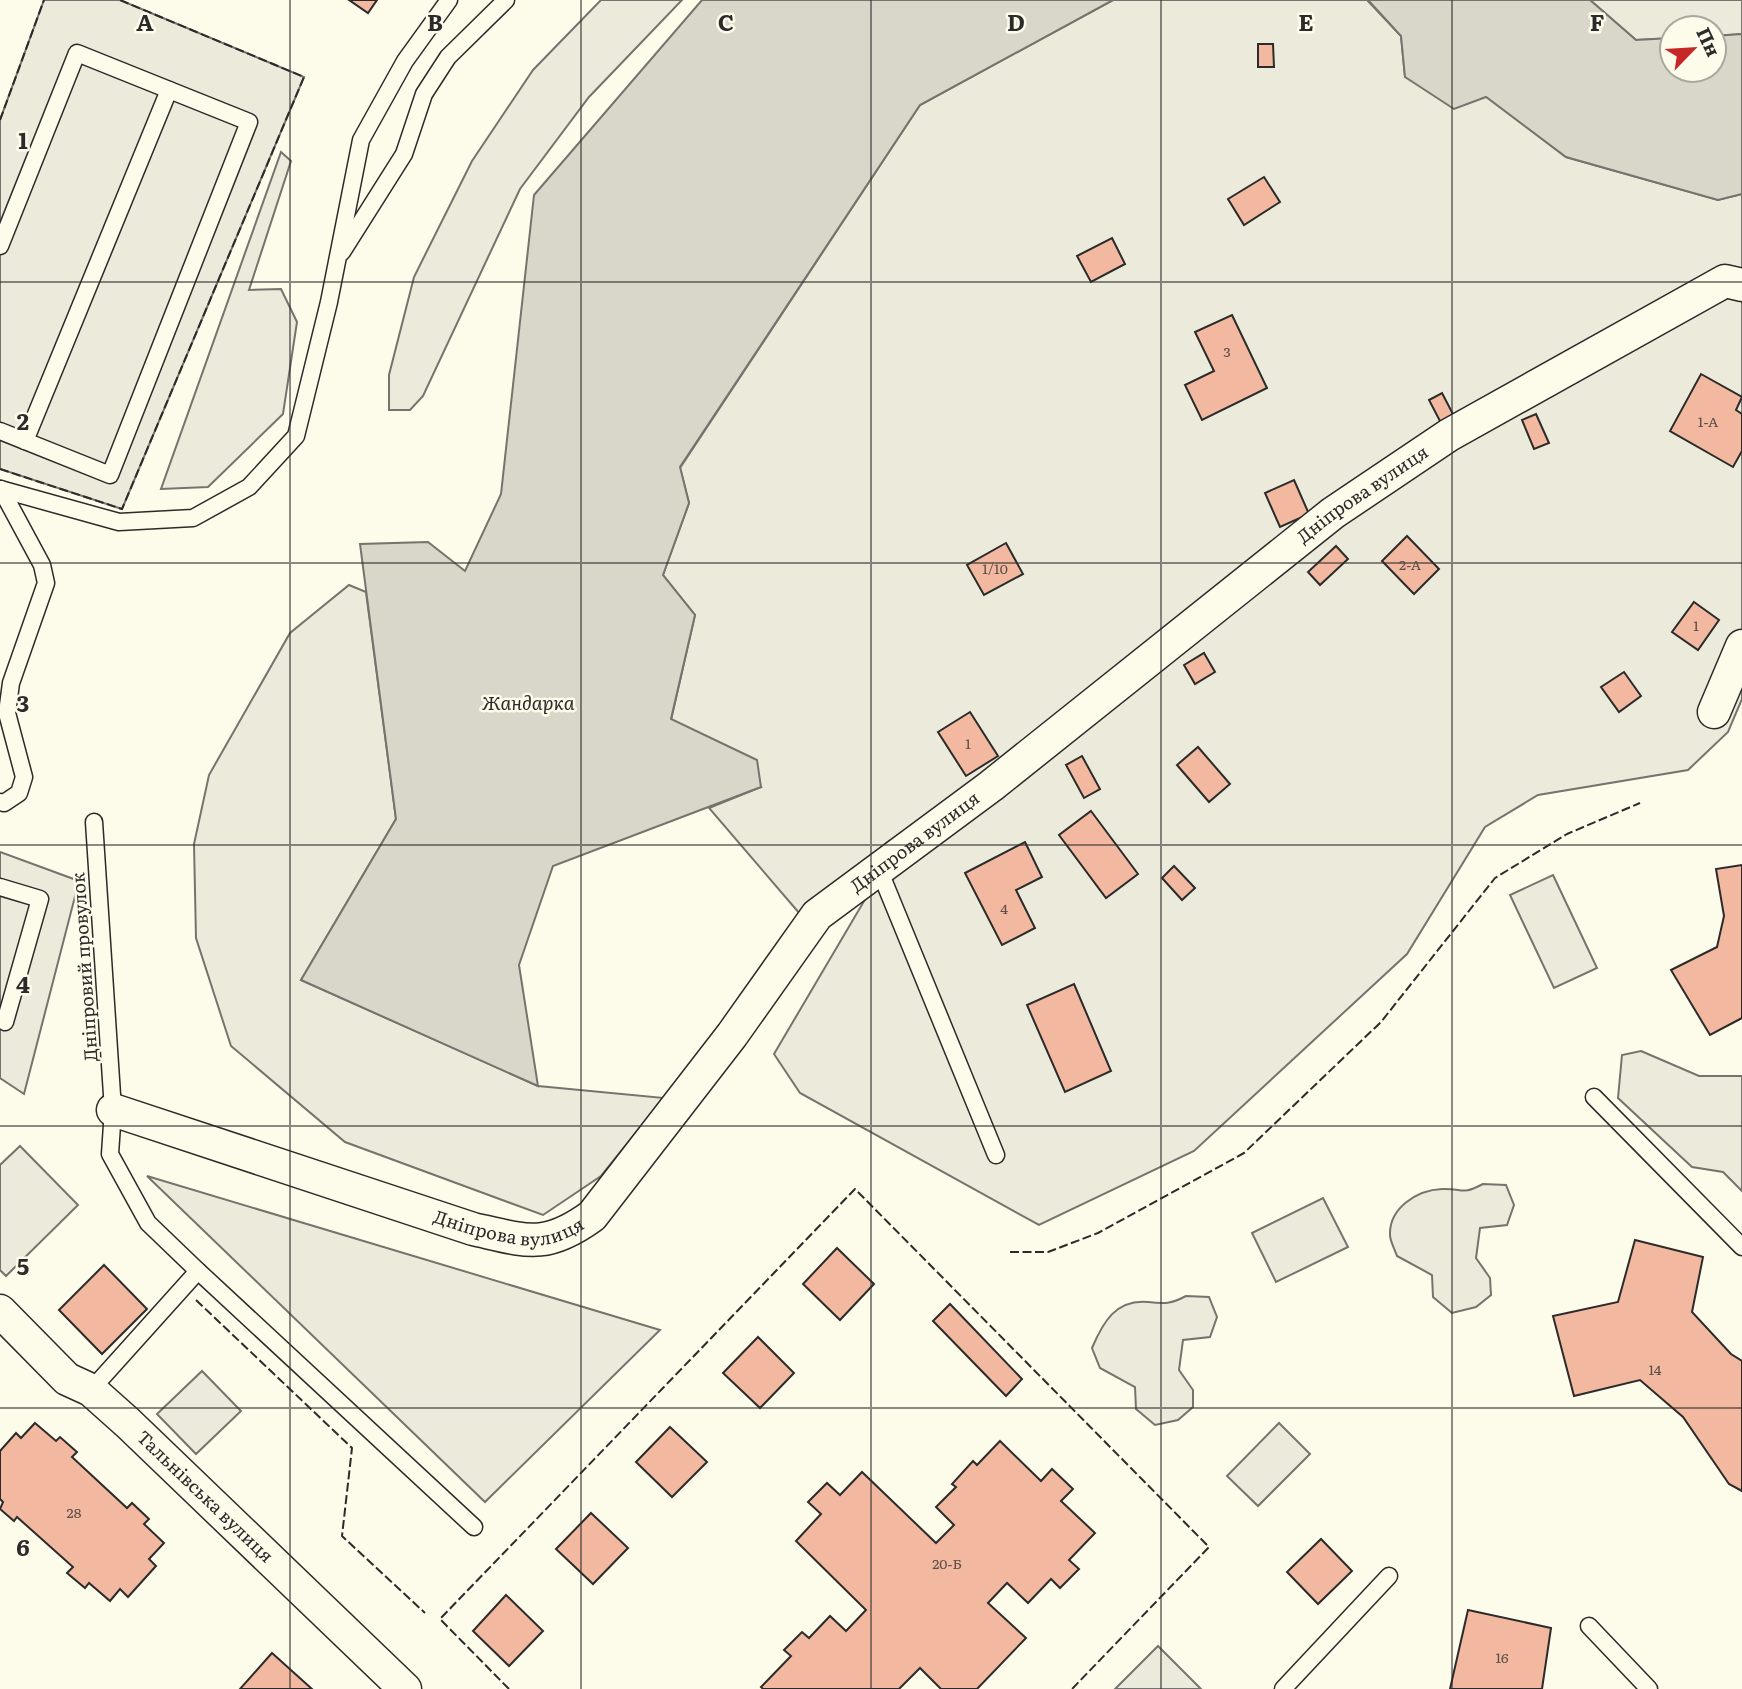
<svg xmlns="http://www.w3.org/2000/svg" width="1742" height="1689" font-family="Literata,serif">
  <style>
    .green { fill: #ecebdb; stroke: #74746e; stroke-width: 2 }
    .parking { fill: #eceadb; stroke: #74746e; stroke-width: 2 }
    .water { fill: #d8d7c9; stroke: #74746e; stroke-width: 2 }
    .building { fill: #f2b8a0; stroke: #2b2b2b; stroke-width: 2 }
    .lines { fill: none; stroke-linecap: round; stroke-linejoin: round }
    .service-casing { stroke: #2b2b2b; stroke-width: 19 }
    .minor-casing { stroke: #2b2b2b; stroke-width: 35 }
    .service { stroke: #fdfbea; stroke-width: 16 }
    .minor { stroke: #fdfbea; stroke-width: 32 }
    .fence { stroke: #2b2b2b; stroke-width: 2; stroke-dasharray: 9 3.5; stroke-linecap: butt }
    .grid { fill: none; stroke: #2b2b2b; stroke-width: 2; stroke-opacity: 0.55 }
    .labels { text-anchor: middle; stroke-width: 5; stroke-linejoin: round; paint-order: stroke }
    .number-label { font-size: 14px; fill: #5d4e48 }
    .street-label { font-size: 18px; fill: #2b2b2b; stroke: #fdfbea }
    .water-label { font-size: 19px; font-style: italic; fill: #2b2b2b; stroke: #fdfbea }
    .grid-label { font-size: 23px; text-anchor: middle; font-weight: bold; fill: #2b2b2b; stroke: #fdfbea; stroke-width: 5; stroke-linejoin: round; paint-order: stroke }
  </style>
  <rect width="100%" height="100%" fill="#fdfbea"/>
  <g class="green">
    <polygon points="601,0 682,0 589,97 520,189 423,396 410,410 389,410 389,375 414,277 472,161 533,70"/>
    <polygon points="1113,0 1367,0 1401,36 1405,77 1486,96 1566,157 1718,200 1742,194 1742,699 1728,732 1688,770 1538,795 1485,827 1407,954 1194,1151 1039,1225 800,1093 774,1054 893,852 889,841 800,914 709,808 761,787 671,720 695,615 663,575 689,503 680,468 920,105"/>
    <polygon points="1590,0 1742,0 1742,34 1714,36 1714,28 1672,28 1672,38 1636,40"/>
    <polygon points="281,152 291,161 249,290 281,289 297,322 283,414 208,487 161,489"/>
    <polygon points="349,585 366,592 396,819 301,980 538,1086 664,1098 601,1176 543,1215 345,1142 231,1046 196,938 194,844 209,775 290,633"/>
    <polygon points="1553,875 1597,968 1554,988 1510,895"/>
    <polygon points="1641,1051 1699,1076 1742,1076 1742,1191 1723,1172 1692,1167 1618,1098 1622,1055"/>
    <polygon points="20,1146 78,1205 6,1276 0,1270 0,1165"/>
    <path d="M1483,1184L1506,1185L1514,1205L1507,1225L1480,1228L1476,1258L1490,1278L1491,1295L1476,1307L1452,1313L1433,1297L1432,1275L1397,1256C1395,1250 1390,1241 1390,1235C1389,1208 1417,1190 1442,1189C1464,1188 1460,1196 1483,1184Z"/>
    <polygon points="1323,1198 1348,1247 1276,1282 1252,1233"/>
    <path d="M1186,1296L1209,1297L1217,1317L1210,1337L1183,1340L1179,1370L1193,1390V1407L1178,1420L1155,1425L1136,1409L1135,1387L1100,1368L1092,1348C1103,1322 1116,1299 1148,1302C1165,1304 1171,1304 1186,1296Z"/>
    <polygon points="202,1371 241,1411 196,1454 157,1414"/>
    <polygon points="1279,1423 1310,1454 1258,1506 1227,1476"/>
    <polygon points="1158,1646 1201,1689 1115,1689"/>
  </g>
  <g class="parking">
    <polygon points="44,0 120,0 304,77 122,509 0,469 0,120"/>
    <polygon points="0,852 79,881 24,1094 0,1078"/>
    <polygon points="147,1176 660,1330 485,1502"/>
  </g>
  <g class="water">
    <polygon points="702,0 1113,0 920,105 680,467 689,503 663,575 695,615 671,719 757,760 761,787 553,866 519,965 538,1086 301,980 396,819 360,544 428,542 465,571 501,494 534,195"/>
    <polygon points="1368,0 1590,0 1636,40 1672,38 1672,70 1714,70 1714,36 1742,34 1742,194 1718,200 1566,157 1486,97 1454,109 1405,77 1401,36"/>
  </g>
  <g class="building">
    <polygon points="349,0 377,0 368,13"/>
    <polygon points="1258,44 1273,44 1274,67 1258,67"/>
    <polygon points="1264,177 1280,202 1244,225 1228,199"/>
    <polygon points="1112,238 1125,264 1091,282 1077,256"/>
    <polygon points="1232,315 1267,388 1202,420 1185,385 1214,371 1195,332"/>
    <polygon points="1701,374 1742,397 1736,410 1742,414 1742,451 1733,467 1670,431"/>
    <polygon points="1442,393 1455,418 1442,425 1429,400"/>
    <polygon points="1536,414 1549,443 1534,449 1522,420"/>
    <polygon points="1294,480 1309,514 1280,527 1265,493"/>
    <polygon points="1407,536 1439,569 1414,594 1382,561"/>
    <polygon points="1006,543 1023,574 984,595 967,565"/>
    <polygon points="1336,546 1348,559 1320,585 1308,572"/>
    <polygon points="1694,602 1719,620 1698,650 1672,632"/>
    <polygon points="1204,653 1215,672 1195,684 1184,665"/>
    <polygon points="1624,672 1641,696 1619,712 1601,687"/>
    <polygon points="970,712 998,756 966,776 938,732"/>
    <polygon points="1198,747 1230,784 1209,802 1177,765"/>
    <polygon points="1082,756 1100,789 1084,798 1066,765"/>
    <polygon points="1091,811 1138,874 1106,898 1059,835"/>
    <polygon points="1025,842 1042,877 1016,890 1035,928 1002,945 965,873"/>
    <polygon points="1742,865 1742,1018 1710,1035 1671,970 1717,947 1724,916 1716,869"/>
    <polygon points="1174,866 1195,888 1182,900 1162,878"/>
    <polygon points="1074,984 1111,1071 1065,1092 1027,1005"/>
    <polygon points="1635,1240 1703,1257 1692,1312 1731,1354 1742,1361 1742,1491 1729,1484 1683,1417 1640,1380 1574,1396 1553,1316 1618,1302"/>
    <polygon points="837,1248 874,1284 840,1320 803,1284"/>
    <polygon points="104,1265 147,1309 102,1354 59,1310"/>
    <polygon points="950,1304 1022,1379 1006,1396 933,1321"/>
    <polygon points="758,1337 794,1373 760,1408 723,1373"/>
    <polygon points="35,1423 56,1441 60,1437 77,1452 72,1457 127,1508 132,1503 149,1519 144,1524 164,1543 149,1559 156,1566 128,1597 120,1589 110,1601 89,1583 85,1588 67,1573 73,1567 17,1517 14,1521 0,1509 3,1502 0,1499 0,1451 16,1433 21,1438"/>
    <polygon points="670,1427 707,1462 672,1497 636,1462"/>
    <polygon points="1000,1441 1041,1481 1052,1469 1073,1489 1061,1501 1095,1533 1069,1560 1079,1569 1060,1588 1051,1579 1028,1603 1007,1583 988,1603 1026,1638 977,1689 941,1689 920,1668 899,1689 763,1689 761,1687 791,1656 784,1650 802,1632 809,1638 830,1616 846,1631 866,1610 796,1541 821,1514 808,1502 827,1483 840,1495 862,1472 936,1543 954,1525 936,1507 956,1487 952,1484 973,1461 977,1465"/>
    <polygon points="591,1513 628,1548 593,1584 556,1549"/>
    <polygon points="1321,1539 1352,1571 1318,1604 1287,1572"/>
    <polygon points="506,1595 543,1631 509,1666 473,1631"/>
    <polygon points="1468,1610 1551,1628 1542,1689 1450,1689"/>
    <polygon points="272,1653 312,1689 240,1689"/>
  </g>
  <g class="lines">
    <g class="service-casing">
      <g id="service">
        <polyline points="0,246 77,53 249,122 110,475 0,431"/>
        <polyline points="342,252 404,154 424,94 448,57 506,0"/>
        <polyline points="25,441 169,90"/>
        <polyline points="0,489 119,522 193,518 249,487 296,436 329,302 361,140 405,61 449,0"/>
        <polyline points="0,802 4,803 19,793 24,777 7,713 11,683 46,583 42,565 1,489"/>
        <polyline points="878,867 996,1155"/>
        <polyline points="0,887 40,899 5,1022 0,1018"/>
        <polyline points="1594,1097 1742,1247"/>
        <polyline points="198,1271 474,1527"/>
        <polyline points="91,1390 198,1271 148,1223 110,1154 113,1110 94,822"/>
        <polyline points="1589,1626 1649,1689"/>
        <polyline points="1283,1689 1389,1576"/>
      </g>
    </g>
    <g class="minor-casing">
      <g id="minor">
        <polyline points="1714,712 1742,646"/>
        <path id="s1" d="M113,1110L473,1229C527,1241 545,1250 592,1216L732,1035L817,915L991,786L1333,513L1449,435L1725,281L1742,285"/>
        <path id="s2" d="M0,1311L67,1379L91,1390L128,1423L405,1689"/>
      </g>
    </g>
    <use href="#service" class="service"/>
    <use href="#minor" class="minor"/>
    <g class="fence">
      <polyline points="0,120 44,0"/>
      <polyline points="0,469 122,509 304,77 120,0"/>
      <polyline points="1010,1252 1048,1252 1098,1233 1244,1153 1381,1022 1495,878 1567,834 1640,803"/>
      <polyline points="196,1300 352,1448 342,1536 425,1613"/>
      <polyline points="509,1689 440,1619 855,1189 1209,1547 1072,1689"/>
    </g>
  </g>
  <path class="grid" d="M290,0V1689M581,0V1689M871,0V1689M1161,0V1689M1452,0V1689M0,282H1742M0,563H1742M0,845H1742M0,1126H1742M0,1408H1742"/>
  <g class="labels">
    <g class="number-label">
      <text x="1227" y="357">3</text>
      <text x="1708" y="427">1-А</text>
      <text x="1410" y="570">2-А</text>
      <text x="995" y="574">1/10</text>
      <text x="1696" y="631">1</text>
      <text x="968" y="749">1</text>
      <text x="1004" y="914">4</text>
      <text x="1655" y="1375">14</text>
      <text x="74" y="1518">28</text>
      <text x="947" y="1569">20-Б</text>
      <text x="1502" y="1663">16</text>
    </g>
    <g class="street-label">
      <text dy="6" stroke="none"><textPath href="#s1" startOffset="1570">Дніпрова вулиця</textPath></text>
      <text dy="6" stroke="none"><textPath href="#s1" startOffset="1003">Дніпрова вулиця</textPath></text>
      <text transform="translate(85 967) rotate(-94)" y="6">Дніпровий провулок</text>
      <text dy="6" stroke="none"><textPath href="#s1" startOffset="416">Дніпрова вулиця</textPath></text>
      <text dy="6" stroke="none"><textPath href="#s2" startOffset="278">Тальнівська вулиця</textPath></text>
    </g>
    <g class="water-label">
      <text x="528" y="710">Жандарка</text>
    </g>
  </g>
  <g class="grid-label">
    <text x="145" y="31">A</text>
    <text x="435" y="31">B</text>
    <text x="726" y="31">C</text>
    <text x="1016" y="31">D</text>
    <text x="1306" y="31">E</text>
    <text x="1597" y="31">F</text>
    <text x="23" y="149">1</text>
    <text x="23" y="430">2</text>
    <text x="23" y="712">3</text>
    <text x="23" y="993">4</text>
    <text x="23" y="1275">5</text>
    <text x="23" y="1556">6</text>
  </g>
  <g transform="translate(1693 49) rotate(65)"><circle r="33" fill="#fdfbea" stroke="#a9a89e" stroke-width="2"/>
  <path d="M0-5L12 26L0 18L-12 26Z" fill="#c62828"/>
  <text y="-10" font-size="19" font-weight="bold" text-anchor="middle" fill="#2b2b2b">Пн</text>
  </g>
</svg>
